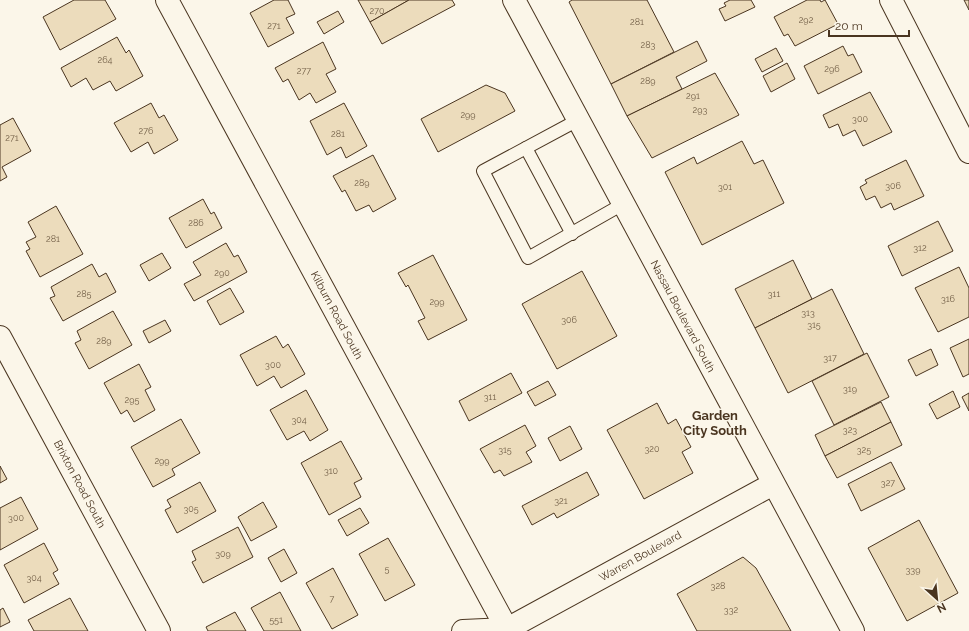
<svg xmlns="http://www.w3.org/2000/svg" width="969" height="631" font-family="Raleway,sans-serif">
  <style>
    .building { fill: #ecdcbc; stroke: #4a3520 }
    .lines { fill: none; stroke-linecap: round; stroke-linejoin: round }
    .lane-casing { stroke: #4a3520; stroke-width: 14 }
    .street-casing { stroke: #4a3520; stroke-width: 24 }
    .secondary-casing { stroke: #4a3520; stroke-width: 24 }
    .lane { stroke: #fbf6e9; stroke-width: 12 }
    .street { stroke: #fbf6e9; stroke-width: 22 }
    .secondary { stroke: #fbf6e9; stroke-width: 22 }
    .labels { text-anchor: middle; stroke-width: 3; stroke-linejoin: round; paint-order: stroke }
    .number-label { font-size: 9px; fill: #725f47 }
    .street-label { font-size: 11px; fill: #4a3520; stroke: #fbf6e9 }
    .quarter-label { font-size: 13px; font-weight: bold; fill: #4a3520; stroke: #fbf6e9 }
  </style>
  <rect width="100%" height="100%" fill="#fbf6e9"/>
  <g class="building">
    <polygon points="74,0 105,0 116,19 60,50 43,17"/>
    <polygon points="274,0 288,0 295,14 286,18 294,33 268,47 250,13"/>
    <polygon points="358,0 409,0 370,22"/>
    <polygon points="409,0 452,0 455,5 382,44 370,22"/>
    <polygon points="572,0 647,0 674,52 611,84 569,2"/>
    <polygon points="730,0 751,0 755,7 725,21 719,9 726,6 724,3"/>
    <polygon points="807,0 820,0 821,2 825,0 838,24 795,46 788,34 784,36 774,17"/>
    <polygon points="964,0 969,0 969,10"/>
    <polygon points="338,11 344,22 324,34 317,22"/>
    <polygon points="117,37 126,53 129,50 143,76 116,91 110,81 93,90 86,78 71,87 61,68"/>
    <polygon points="697,41 707,61 676,77 682,89 627,116 611,84"/>
    <polygon points="323,42 336,69 326,74 336,92 316,103 310,93 299,100 288,79 283,82 275,68"/>
    <polygon points="843,46 848,56 853,54 862,72 818,94 804,66"/>
    <polygon points="776,48 783,61 762,72 755,59"/>
    <polygon points="787,63 795,79 771,92 763,76"/>
    <polygon points="715,73 739,115 652,158 627,116"/>
    <polygon points="486,85 505,93 515,111 438,152 421,119"/>
    <polygon points="870,92 892,132 863,146 855,130 843,136 838,124 829,128 823,115"/>
    <polygon points="151,103 159,118 164,115 178,140 154,154 148,142 131,152 114,123"/>
    <polygon points="344,103 367,146 346,158 341,147 327,155 310,121"/>
    <polygon points="13,118 31,151 2,167 7,177 0,181 0,125"/>
    <polygon points="742,141 754,164 763,160 784,203 702,245 665,172 694,157 697,164"/>
    <polygon points="373,155 396,199 373,212 369,205 356,211 345,190 342,192 333,176"/>
    <polygon points="906,160 924,196 894,210 891,203 881,208 875,196 866,200 860,187 867,183 865,180"/>
    <polygon points="203,199 211,214 214,212 222,228 186,248 169,218"/>
    <polygon points="56,206 83,254 40,277 26,251 30,249 26,242 36,237 28,222"/>
    <polygon points="938,221 953,251 902,276 888,246"/>
    <polygon points="226,243 234,257 238,255 247,272 194,301 184,284 201,275 193,262"/>
    <polygon points="162,253 171,268 149,281 140,265"/>
    <polygon points="433,255 467,320 428,340 418,321 425,318 408,285 406,287 398,273"/>
    <polygon points="793,260 812,299 755,328 735,289"/>
    <polygon points="92,264 99,277 106,273 116,292 63,321 50,298 55,296 51,287"/>
    <polygon points="959,267 969,288 969,317 938,332 915,288"/>
    <polygon points="582,271 617,336 557,369 522,304"/>
    <polygon points="230,288 244,312 220,325 207,301"/>
    <polygon points="832,289 864,354 788,393 755,328"/>
    <polygon points="113,311 132,345 89,369 75,343 81,340 77,331"/>
    <polygon points="165,320 171,331 149,343 143,331"/>
    <polygon points="276,336 283,348 288,344 305,374 281,388 274,376 257,386 240,355"/>
    <polygon points="969,339 969,374 963,377 950,348"/>
    <polygon points="931,349 938,365 916,376 908,360"/>
    <polygon points="867,353 889,397 834,425 812,381"/>
    <polygon points="139,364 151,387 145,390 155,410 134,422 127,410 121,414 104,383"/>
    <polygon points="511,373 522,393 469,421 459,401"/>
    <polygon points="548,381 556,395 535,406 527,392"/>
    <polygon points="306,390 328,430 310,441 304,431 287,440 270,410"/>
    <polygon points="953,391 960,407 937,419 929,404"/>
    <polygon points="969,393 969,411 962,397"/>
    <polygon points="881,402 891,422 825,456 815,435"/>
    <polygon points="657,403 668,424 676,419 691,447 682,452 693,473 644,499 607,430"/>
    <polygon points="181,419 200,453 172,469 175,475 153,487 131,447"/>
    <polygon points="891,422 902,445 837,478 825,456"/>
    <polygon points="525,425 536,446 526,452 532,462 504,476 500,470 494,473 480,449"/>
    <polygon points="570,426 582,449 560,461 548,438"/>
    <polygon points="341,441 362,479 354,483 361,497 329,515 301,463"/>
    <polygon points="891,462 905,489 861,511 848,484"/>
    <polygon points="0,466 7,479 0,483"/>
    <polygon points="587,472 599,495 557,518 554,513 532,525 522,506"/>
    <polygon points="200,482 216,511 177,533 165,510 171,507 167,500"/>
    <polygon points="21,497 38,529 0,550 0,508"/>
    <polygon points="263,502 277,527 251,541 238,517"/>
    <polygon points="360,508 369,523 347,536 338,520"/>
    <polygon points="919,520 958,593 907,621 868,548"/>
    <polygon points="238,527 253,557 203,583 192,562 196,560 192,551"/>
    <polygon points="388,538 415,585 385,601 359,554"/>
    <polygon points="44,543 58,570 53,573 59,584 24,603 4,565"/>
    <polygon points="284,549 297,573 281,582 268,558"/>
    <polygon points="743,557 756,568 791,631 697,631 677,594"/>
    <polygon points="333,568 358,615 332,629 306,583"/>
    <polygon points="280,592 301,631 264,631 251,608"/>
    <polygon points="70,598 88,631 34,631 28,620"/>
    <polygon points="3,608 10,622 0,627 0,610"/>
    <polygon points="235,612 246,631 208,631 206,627"/>
  </g>
  <g class="lines">
    <g class="lane-casing">
      <g id="lane">
        <polyline points="578,120 483,171 528,258 623,204"/>
        <polyline points="526,148 572,234"/>
      </g>
    </g>
    <g class="street-casing">
      <g id="street">
        <polyline points="167,0 508,631"/>
        <polyline points="891,0 969,152"/>
        <polyline points="0,337 159,631"/>
        <polyline points="463,631 507,629 773,484"/>
      </g>
    </g>
    <g class="secondary-casing">
      <polyline id="secondary" points="514,0 853,631"/>
    </g>
    <use href="#lane" class="lane"/>
    <use href="#street" class="street"/>
    <use href="#secondary" class="secondary"/>
  </g>
  <g class="labels">
    <g class="number-label">
      <text x="377" y="14">270</text>
      <text x="806" y="23">292</text>
      <text x="637" y="25">281</text>
      <text x="274" y="29">271</text>
      <text x="648" y="48">283</text>
      <text x="105" y="63">264</text>
      <text x="832" y="72">296</text>
      <text x="304" y="74">277</text>
      <text x="648" y="84">289</text>
      <text x="693" y="99">291</text>
      <text x="700" y="113">293</text>
      <text x="468" y="118">299</text>
      <text x="860" y="122">300</text>
      <text x="146" y="134">276</text>
      <text x="338" y="137">281</text>
      <text x="12" y="141">271</text>
      <text x="362" y="186">289</text>
      <text x="893" y="189">306</text>
      <text x="725" y="190">301</text>
      <text x="196" y="226">286</text>
      <text x="53" y="242">281</text>
      <text x="920" y="251">312</text>
      <text x="222" y="276">290</text>
      <text x="84" y="297">285</text>
      <text x="774" y="297">311</text>
      <text x="948" y="302">316</text>
      <text x="437" y="305">299</text>
      <text x="808" y="316">313</text>
      <text x="569" y="323">306</text>
      <text x="814" y="328">315</text>
      <text x="104" y="344">289</text>
      <text x="830" y="361">317</text>
      <text x="273" y="368">300</text>
      <text x="850" y="392">319</text>
      <text x="490" y="400">311</text>
      <text x="132" y="403">295</text>
      <text x="299" y="423">304</text>
      <text x="850" y="433">323</text>
      <text x="652" y="452">320</text>
      <text x="505" y="453">315</text>
      <text x="864" y="453">325</text>
      <text x="162" y="464">299</text>
      <text x="331" y="474">310</text>
      <text x="888" y="486">327</text>
      <text x="561" y="504">321</text>
      <text x="191" y="512">305</text>
      <text x="16" y="521">300</text>
      <text x="223" y="557">309</text>
      <text x="387" y="572">5</text>
      <text x="913" y="573">339</text>
      <text x="34" y="581">304</text>
      <text x="718" y="589">328</text>
      <text x="332" y="602">7</text>
      <text x="731" y="613">332</text>
      <text x="276" y="623">551</text>
    </g>
    <g class="street-label">
      <text transform="translate(337 315) rotate(62)" y="4">Kilburn Road South</text>
      <text transform="translate(683 316) rotate(62)" y="4">Nassau Boulevard South</text>
      <text transform="translate(80 484) rotate(62)" y="4">Brixton Road South</text>
      <text transform="translate(640 556) rotate(-29)" y="4">Warren Boulevard</text>
    </g>
    <g class="quarter-label">
      <text x="715" y="420">Garden<tspan x="715" dy="15">City South</tspan></text>
    </g>
  </g>
  <g transform="translate(937 599) rotate(153)" stroke="#fbf6e9" stroke-width="3" paint-order="stroke">
  <path d="M0-3L7 15L0 10L-7 15Z" fill="#4a3520"/>
  <text y="-6" font-size="11" font-weight="bold" text-anchor="middle" fill="#4a3520">N</text>
  </g>
  <path d="M829 30v6h80v-6" fill="none" stroke="#4a3520" stroke-width="2"/>
  <text x="835" y="30" font-size="12" fill="#4a3520" stroke="#fbf6e9" stroke-width="3" paint-order="stroke">20 m</text>
</svg>
